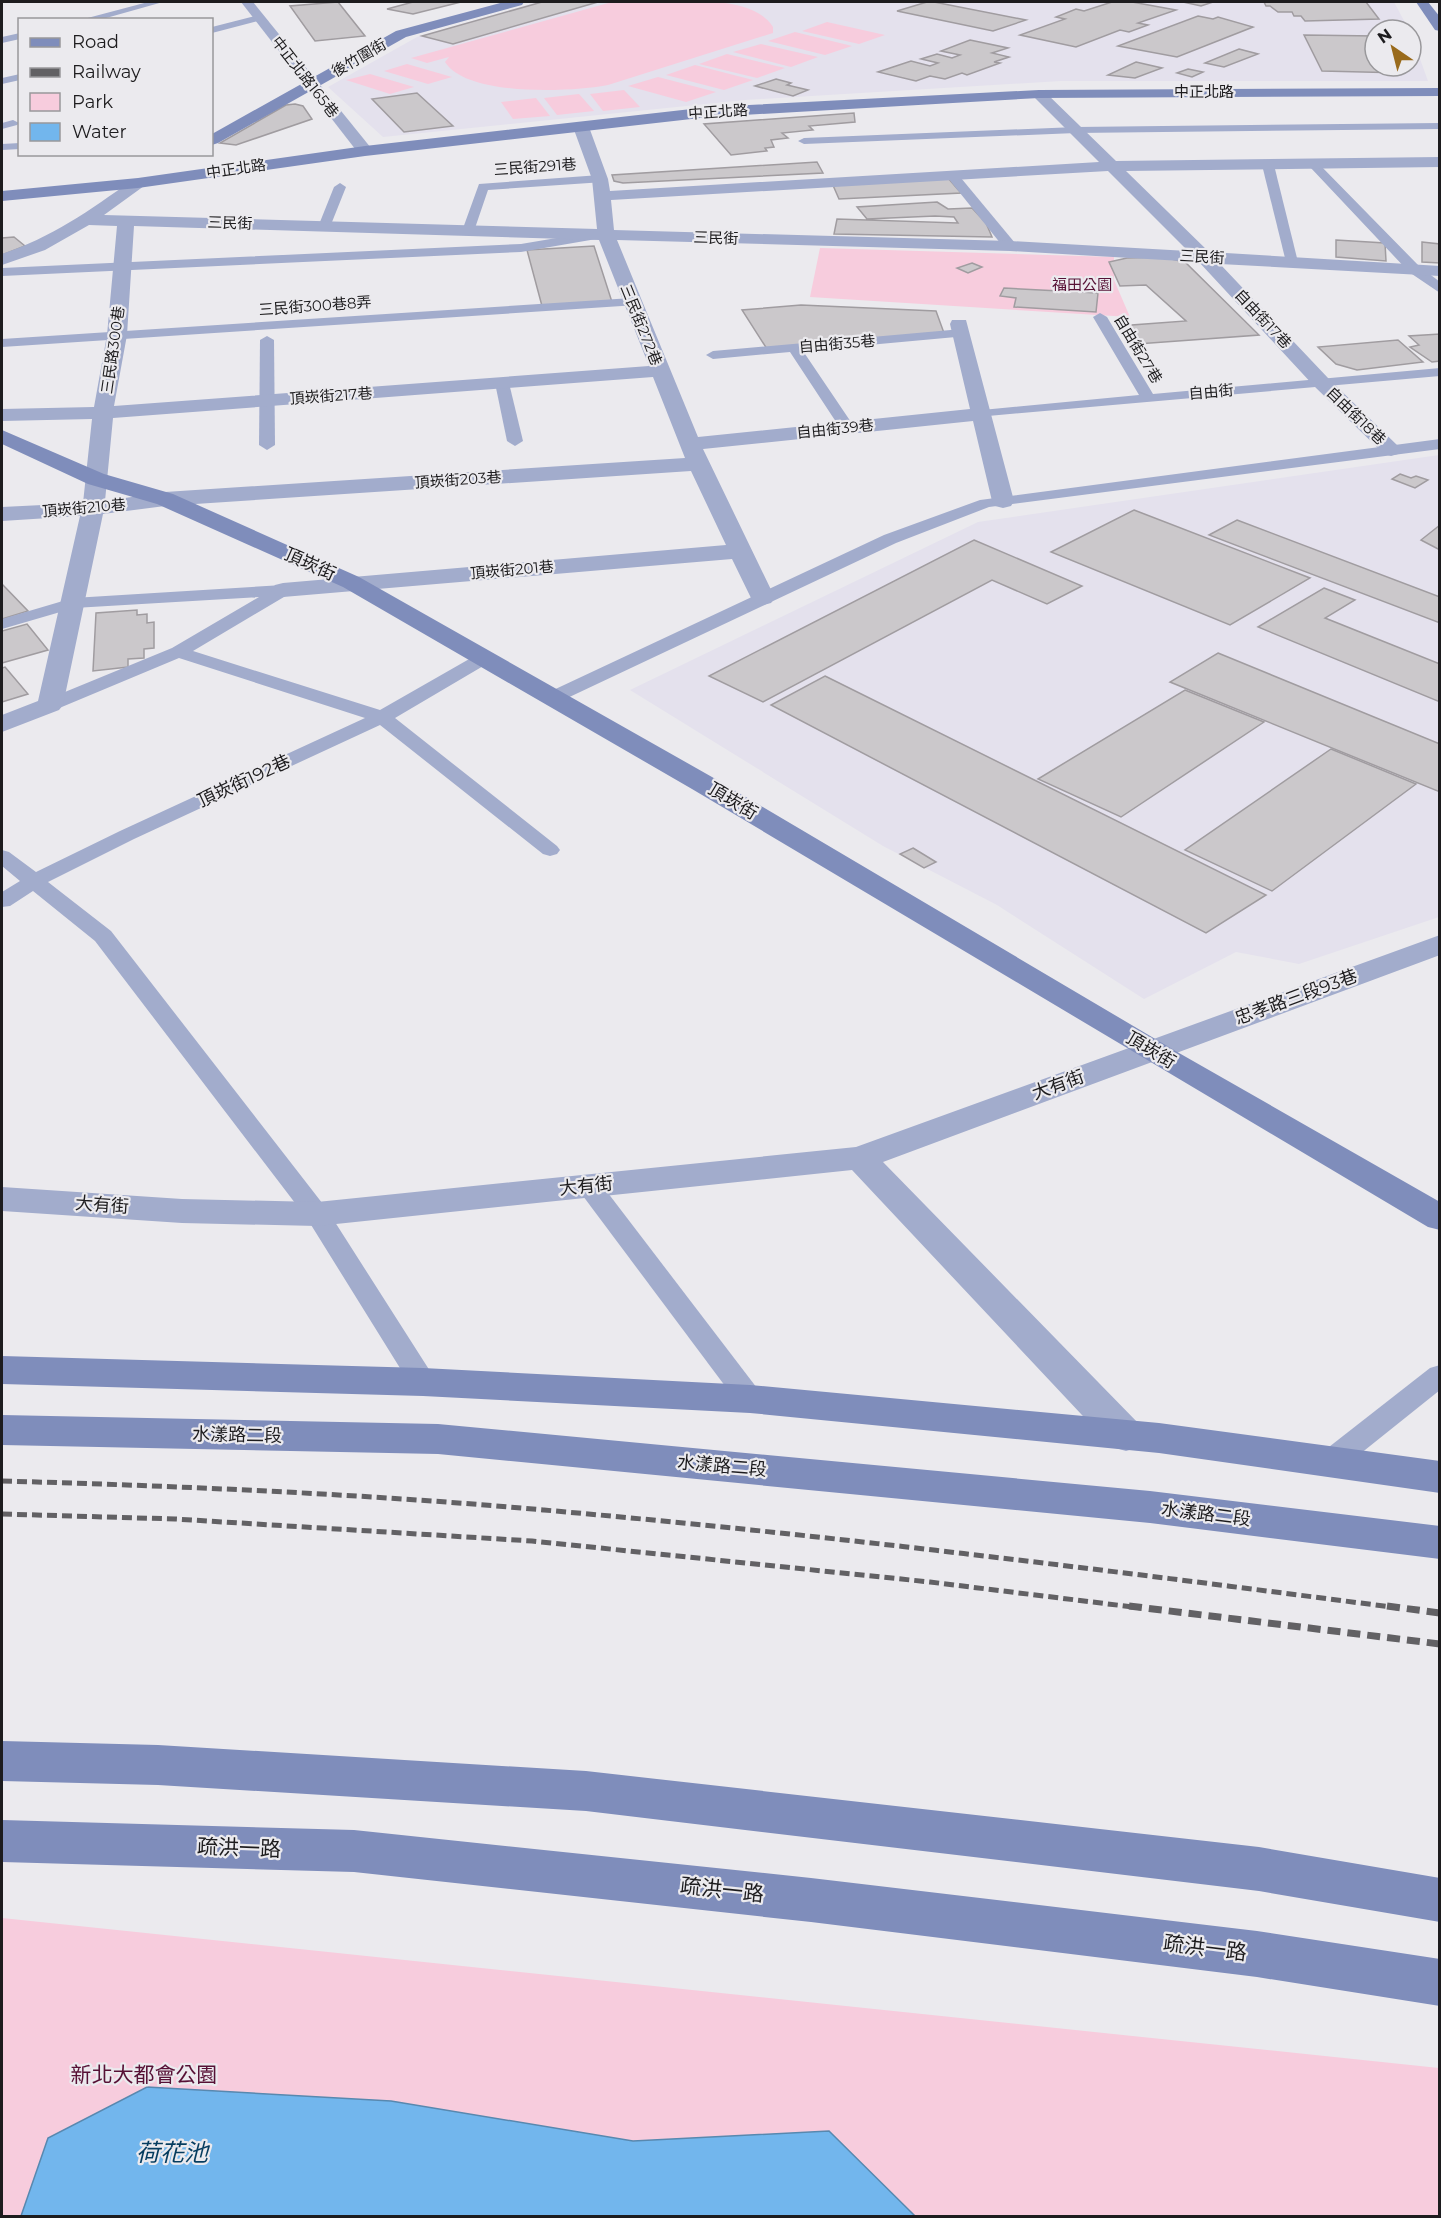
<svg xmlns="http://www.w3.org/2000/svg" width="1441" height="2218" font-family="Montserrat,'Noto Sans TC',sans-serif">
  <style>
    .built { fill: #e4e1ed }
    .green { fill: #f7ccdd }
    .water { fill: #72b6ed; stroke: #5888af; stroke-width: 1.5 }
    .building { fill: #cbc8cb; stroke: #a09ca0; stroke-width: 1.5 }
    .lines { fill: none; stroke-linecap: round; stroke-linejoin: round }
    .lane { fill: #a2accc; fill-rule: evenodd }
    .street { fill: #a2accc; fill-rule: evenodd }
    .secondary { fill: #7f8dbb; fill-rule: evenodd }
    .rail-far1 { stroke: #626164; stroke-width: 5; stroke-dasharray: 10 5; stroke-linecap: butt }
    .rail { stroke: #626164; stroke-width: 7; stroke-dasharray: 13 7; stroke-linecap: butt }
    .labels { text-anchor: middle; stroke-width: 4.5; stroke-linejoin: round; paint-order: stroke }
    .far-street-label { font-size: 15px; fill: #1d1c1e; stroke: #ebeaee }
    .far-park-label { font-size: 15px; fill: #571136; stroke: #ebeaee }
    .street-label { font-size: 18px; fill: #1d1c1e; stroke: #ebeaee }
    .near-street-label { font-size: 21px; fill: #1d1c1e; stroke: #ebeaee }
    .near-park-label { font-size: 21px; fill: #571136; stroke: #ebeaee }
    .near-water-label { font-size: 24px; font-style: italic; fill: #053c5f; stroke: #ebeaee }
  </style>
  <rect width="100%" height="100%" fill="#ebeaee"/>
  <g class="built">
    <polygon points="537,2 1394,2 1409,30 1375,30 1375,66 1411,66 1411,34 1428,81 1061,81 745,100 383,137 328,87 417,37"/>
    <polygon points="1439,455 1439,917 1299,964 1236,952 1144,999 997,905 883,846 630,690 978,522"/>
  </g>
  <g class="green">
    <path d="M612,2H719C740,5 761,9 773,27V33L608,85C572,92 467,97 445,62L449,57L427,63L411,58Z"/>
    <polygon points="827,22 885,35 859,44 802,31"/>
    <polygon points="795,32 852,46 825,55 768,41"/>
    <polygon points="761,44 818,57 791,67 733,52"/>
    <polygon points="727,54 785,68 757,78 699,64"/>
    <polygon points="407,64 452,77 428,84 384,71"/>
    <polygon points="695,65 753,80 724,90 666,75"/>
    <polygon points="370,74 414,87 390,94 346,80"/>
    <polygon points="658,77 716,92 686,102 628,86"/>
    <polygon points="624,90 640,107 603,111 590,94"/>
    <polygon points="579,94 594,111 557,115 544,98"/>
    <polygon points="536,98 550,116 513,119 501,102"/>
    <polygon points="820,248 1114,257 1114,280 1130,317 810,297"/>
    <polygon points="2,1918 1439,2068 1439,2216 2,2216"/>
  </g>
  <polygon class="water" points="147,2087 391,2101 633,2141 829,2131 915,2216 21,2216 48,2138"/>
  <g class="building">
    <polygon points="338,2 365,36 315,41 290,6"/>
    <polygon points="413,2 461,2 413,14 387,9"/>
    <polygon points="542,2 598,2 453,44 422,36"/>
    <polygon points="927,2 934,2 1026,20 993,31 897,11"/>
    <polygon points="1112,2 1132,2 1176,10 1138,23 1148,25 1129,32 1120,30 1076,47 1020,35 1065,19 1056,17 1076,9 1084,11"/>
    <polygon points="1183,2 1213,2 1201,6"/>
    <polygon points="1264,2 1366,2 1379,19 1305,21 1301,16 1294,16 1292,12 1278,12 1270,6 1266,6"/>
    <polygon points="1198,16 1213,19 1218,17 1253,27 1177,57 1118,46"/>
    <polygon points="1304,35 1375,36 1375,66 1399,66 1403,73 1322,71"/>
    <polygon points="970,40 1008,48 992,53 1009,57 994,62 1000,63 967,75 962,73 945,79 930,76 916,81 878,72 911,61 930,66 938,63 921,59 937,54 952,58 960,55 941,51"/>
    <polygon points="1239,49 1258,54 1224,67 1205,63"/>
    <polygon points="1136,62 1162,68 1135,78 1108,75"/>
    <polygon points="1188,69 1203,72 1192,77 1177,73"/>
    <polygon points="776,79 791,83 787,85 808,90 793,96 755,86"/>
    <polygon points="417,93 453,126 404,132 372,99"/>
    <polygon points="295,104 303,106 312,119 236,145 220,143 286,105"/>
    <polygon points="854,113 855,122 809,126 813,130 782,133 788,138 771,140 774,147 765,148 767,151 731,155 704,124"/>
    <polygon points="817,162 823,173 623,183 614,181 612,175"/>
    <polygon points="948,178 961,193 839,199 832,183"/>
    <polygon points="937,202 948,209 972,208 986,223 992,237 834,234 837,219 958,223 954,217 935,216 867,219 857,207"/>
    <polygon points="14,237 25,246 2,255 2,238"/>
    <polygon points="1336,240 1385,243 1386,261 1336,257"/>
    <polygon points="1422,242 1440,244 1440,263 1422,262"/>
    <polygon points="594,246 612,302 542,306 527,250"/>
    <polygon points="1162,257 1185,262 1259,335 1137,344 1119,326 1186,321 1146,285 1120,286 1109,262 1127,258"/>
    <polygon points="972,263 982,267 968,273 957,268"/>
    <polygon points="1004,288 1098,293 1096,312 1014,307 1016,298 1000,296"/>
    <polygon points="801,305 936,311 944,333 767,349 742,310"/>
    <polygon points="1440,334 1440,361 1432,362 1410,347 1419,345 1409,336"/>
    <polygon points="1398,340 1423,362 1357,370 1336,364 1318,347"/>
    <polygon points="1400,474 1411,478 1416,476 1428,480 1415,488 1392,479"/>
    <polygon points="1134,510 1310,578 1230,625 1051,552"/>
    <polygon points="1237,520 1440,597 1440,623 1209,535"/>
    <polygon points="1440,525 1440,550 1421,540"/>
    <polygon points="974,540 1082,586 1047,604 992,580 763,702 709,676"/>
    <polygon points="2,584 28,611 2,619"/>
    <polygon points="1324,588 1355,600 1325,618 1440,664 1440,702 1258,627"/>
    <polygon points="137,610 137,615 147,614 147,623 154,622 154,648 144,649 144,658 128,659 128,667 93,671 96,613"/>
    <polygon points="27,624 48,650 2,663 2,631"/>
    <polygon points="1218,653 1440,744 1440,792 1170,682"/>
    <polygon points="5,667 28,694 2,702 2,668"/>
    <polygon points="825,676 1266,895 1206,933 771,705"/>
    <polygon points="1185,690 1264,722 1121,817 1038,779"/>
    <polygon points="1331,749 1416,784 1272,891 1185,850"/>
    <polygon points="913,848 936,862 924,868 900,854"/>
  </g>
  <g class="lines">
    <g class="lane">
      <polygon points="148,2 163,2 99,20 80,20"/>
      <polygon points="259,15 262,16 262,20 212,33 212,27"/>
      <polygon points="20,33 20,39 2,43 2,37"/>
      <polygon points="20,74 20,80 2,84 2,78"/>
      <polygon points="13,120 19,123 17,125 2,129 2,123"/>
      <polygon points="1440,123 1440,129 1076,133 804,144 798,141 804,138 1076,127"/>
      <polygon points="20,143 20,149 2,150 2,144"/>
      <polygon points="1268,161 1274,165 1298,262 1297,265 1292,266 1286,262 1262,165"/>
      <polygon points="1314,161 1318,163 1419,266 1440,282 1440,293 1409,272 1310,167 1310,163"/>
      <polygon points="952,171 956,172 1015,243 1016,246 1015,249 1005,249 948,178 948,172"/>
      <polygon points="600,175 604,176 604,182 488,190 474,231 468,235 462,231 479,184"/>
      <polygon points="340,183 346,187 330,227 324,231 320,230 318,227 334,187"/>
      <polygon points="598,231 602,232 604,235 602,238 521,252 2,276 2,268 521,244"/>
      <polygon points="632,298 639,302 637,305 2,347 2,339"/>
      <polygon points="1100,313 1107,317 1153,394 1440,368 1440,376 977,417 975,414 977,411 982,410 1139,395 1093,317"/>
      <polygon points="962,329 969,333 967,336 803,351 855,428 847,433 842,431 790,352 713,359 706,355 713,351"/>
      <polygon points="267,336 274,340 275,445 267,450 259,445 260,340"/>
      <polygon points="502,379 509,383 523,441 515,446 507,441 495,383"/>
      <polygon points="1440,439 1440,449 989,507 896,543 561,701 547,701 545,697 547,693 884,535 980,500"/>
      <polygon points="283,585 289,586 292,590 289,594 193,651 380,710 478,654 490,654 493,658 490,662 395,718 557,846 560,850 557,854 550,856 543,854 380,725 134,839 48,882 111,931 326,1208 437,1382 433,1389 423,1392 413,1389 308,1220 95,941 33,891 10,906 2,907 2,892 20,881 2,866 2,850 9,852 36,872 120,831 365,718 179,658 57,709 43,709 41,705 43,701 172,648 259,597 74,608 2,629 2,619 73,598"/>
      <polygon points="589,1177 598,1180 760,1392 764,1399 760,1406 750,1410 740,1406 580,1192 576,1186 580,1180"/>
      <polygon points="1440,1365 1440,1390 1340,1470 1330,1473 1320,1470 1316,1462 1320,1454 1430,1368"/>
    </g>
    <g class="street">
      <polygon points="241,2 253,2 371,148 373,151 371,154 359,154"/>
      <path d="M1039,90L1044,91L1116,161L1440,157V167L1126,171L1209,252L1440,266V276L1220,264L1328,378L1398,446L1402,450L1398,454L1391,456L1384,454L1314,386L1199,262L1010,251L617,240L698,437L970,409L950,324L952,320H966L1014,501L1011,506L1003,508L995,506L992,501L973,421L703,449L775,598L771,603L763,605L755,603L751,598L732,559L283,597L275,595L271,590L275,585L283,583L726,545L691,471L165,506L103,514L63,705L59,710L2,732V715L38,701L80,516L2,521V507L83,503L92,419L2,421V409L94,407L107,335L117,226L89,225L45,250L2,265V254C50,238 91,210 132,180H144L146,183L144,186L104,215L597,229L592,179L573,127L581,122L589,127L608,179L610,191L1099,162L1034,97L1032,94ZM1108,171L1188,251L1010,241L614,230L611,200ZM134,226L599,240L649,366L114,406L127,335ZM653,377L685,458L165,492L105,501L113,418Z"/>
      <polygon points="1440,935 1440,955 883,1162 1140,1425 1145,1436 1140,1447 1126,1451 1112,1447 852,1170 317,1226 182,1223 2,1211 2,1187 182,1199 317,1202 856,1147"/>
    </g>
    <g class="secondary">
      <polygon points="504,2 524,2 522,5 406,37 218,143 212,145 212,134 396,31"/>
      <polygon points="1416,2 1428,2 1440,17 1440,31 1435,30"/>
      <polygon points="1440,88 1440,96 1039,98 709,117 365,156 138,188 2,201 2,191 138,178 365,146 709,107 1039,90"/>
      <polygon points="2,430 104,474 173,494 359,577 712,777 1179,1053 1440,1202 1440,1230 1428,1227 692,789 343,587 157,504 88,484 2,444"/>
      <polygon points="2,1356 423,1368 750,1385 1159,1423 1440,1461 1440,1493 1159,1453 750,1413 423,1396 2,1384"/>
      <polygon points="2,1415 438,1424 1150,1491 1440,1526 1440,1559 1150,1523 438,1454 2,1445"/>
      <polygon points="2,1741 158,1745 586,1771 1259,1847 1440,1878 1440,1922 1259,1891 586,1811 158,1785 2,1781"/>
      <polygon points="2,1820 354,1830 811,1878 1257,1931 1440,1959 1440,2006 1257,1977 811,1922 354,1872 2,1862"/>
    </g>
    <g class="rail-far1">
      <path d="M2,1481C183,1486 364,1494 544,1510C830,1535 1114,1571 1399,1608"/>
      <polyline points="2,1514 175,1519 532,1541 930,1582 1141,1608"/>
    </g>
    <g class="rail">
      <polyline points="1129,1606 1440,1644"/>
      <polyline points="1387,1606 1440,1613"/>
    </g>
  </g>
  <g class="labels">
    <g class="far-street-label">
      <text transform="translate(359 58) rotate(-30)" y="5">後竹圍街</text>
      <text transform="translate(305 77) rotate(52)" y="5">中正北路165巷</text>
      <text x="1204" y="97">中正北路</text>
      <text transform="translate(718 112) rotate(-4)" y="5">中正北路</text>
      <text transform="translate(535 167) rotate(-4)" y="5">三民街291巷</text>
      <text transform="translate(236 169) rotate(-8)" y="5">中正北路</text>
      <text transform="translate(230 223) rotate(2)" y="5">三民街</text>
      <text transform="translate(716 238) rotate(2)" y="5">三民街</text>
      <text transform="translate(1202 257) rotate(3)" y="5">三民街</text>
      <text transform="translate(315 306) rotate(-4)" y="5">三民街300巷8弄</text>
      <text transform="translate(1263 319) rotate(47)" y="5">自由街17巷</text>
      <text transform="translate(641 325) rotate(68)" y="5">三民街272巷</text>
      <text transform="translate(837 344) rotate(-5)" y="5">自由街35巷</text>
      <text transform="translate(1138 349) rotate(59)" y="5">自由街27巷</text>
      <text transform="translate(113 350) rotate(-82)" y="5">三民路300巷</text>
      <text transform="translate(1211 392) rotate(-5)" y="5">自由街</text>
      <text transform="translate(331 396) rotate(-4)" y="5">頂崁街217巷</text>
      <text transform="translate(1356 416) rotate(44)" y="5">自由街18巷</text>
      <text transform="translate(835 429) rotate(-6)" y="5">自由街39巷</text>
      <text transform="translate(458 480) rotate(-4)" y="5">頂崁街203巷</text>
      <text transform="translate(84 508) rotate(-5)" y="5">頂崁街210巷</text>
      <text transform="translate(512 570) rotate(-5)" y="5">頂崁街201巷</text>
    </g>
    <g class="far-park-label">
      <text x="1082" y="290">福田公園</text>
    </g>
    <g class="street-label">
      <text transform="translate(310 564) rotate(24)" y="6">頂崁街</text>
      <text transform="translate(244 781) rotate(-25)" y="6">頂崁街192巷</text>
      <text transform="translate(733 801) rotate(31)" y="6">頂崁街</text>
      <text transform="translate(1296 997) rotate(-20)" y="6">忠孝路三段93巷</text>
      <text transform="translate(1151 1050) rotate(31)" y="6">頂崁街</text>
      <text transform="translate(1058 1085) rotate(-20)" y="6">大有街</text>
      <text transform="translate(586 1186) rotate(-6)" y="6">大有街</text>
      <text transform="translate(102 1205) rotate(4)" y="6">大有街</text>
      <text transform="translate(237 1435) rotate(1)" y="6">水漾路二段</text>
      <text transform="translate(722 1466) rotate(5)" y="6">水漾路二段</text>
      <text transform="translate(1206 1514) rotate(7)" y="6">水漾路二段</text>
    </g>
    <g class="near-street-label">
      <text transform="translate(239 1848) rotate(2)" y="7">疏洪一路</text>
      <text transform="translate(722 1890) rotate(6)" y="7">疏洪一路</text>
      <text transform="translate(1205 1948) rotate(7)" y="7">疏洪一路</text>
    </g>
    <g class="near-park-label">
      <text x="144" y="2082">新北大都會公園</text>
    </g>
    <g class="near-water-label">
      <text x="172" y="2161">荷花池</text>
    </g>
  </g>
  <rect width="1441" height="2218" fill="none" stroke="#1d1c1e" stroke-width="6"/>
  <rect x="18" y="18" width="195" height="138" fill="#ebeaee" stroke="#99989b" stroke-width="1.5"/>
  <rect x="30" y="38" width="30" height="9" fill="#7f8dbb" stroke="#99989b" stroke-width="1.5"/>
  <text x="72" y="48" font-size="18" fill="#1d1c1e">Road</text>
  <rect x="30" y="68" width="30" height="9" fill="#626164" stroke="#99989b" stroke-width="1.5"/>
  <text x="72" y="78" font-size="18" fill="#1d1c1e">Railway</text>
  <rect x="30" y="93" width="30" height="18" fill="#f7ccdd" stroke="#99989b" stroke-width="1.5"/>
  <text x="72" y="108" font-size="18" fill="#1d1c1e">Park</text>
  <rect x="30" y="123" width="30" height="18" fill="#72b6ed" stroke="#99989b" stroke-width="1.5"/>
  <text x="72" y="138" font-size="18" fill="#1d1c1e">Water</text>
  <g transform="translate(1393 48) rotate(325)"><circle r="28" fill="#ebeaee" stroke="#99989b" stroke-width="1.5"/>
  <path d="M0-4.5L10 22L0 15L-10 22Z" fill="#996a1b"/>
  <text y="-9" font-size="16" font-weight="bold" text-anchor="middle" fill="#1d1c1e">N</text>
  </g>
</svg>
